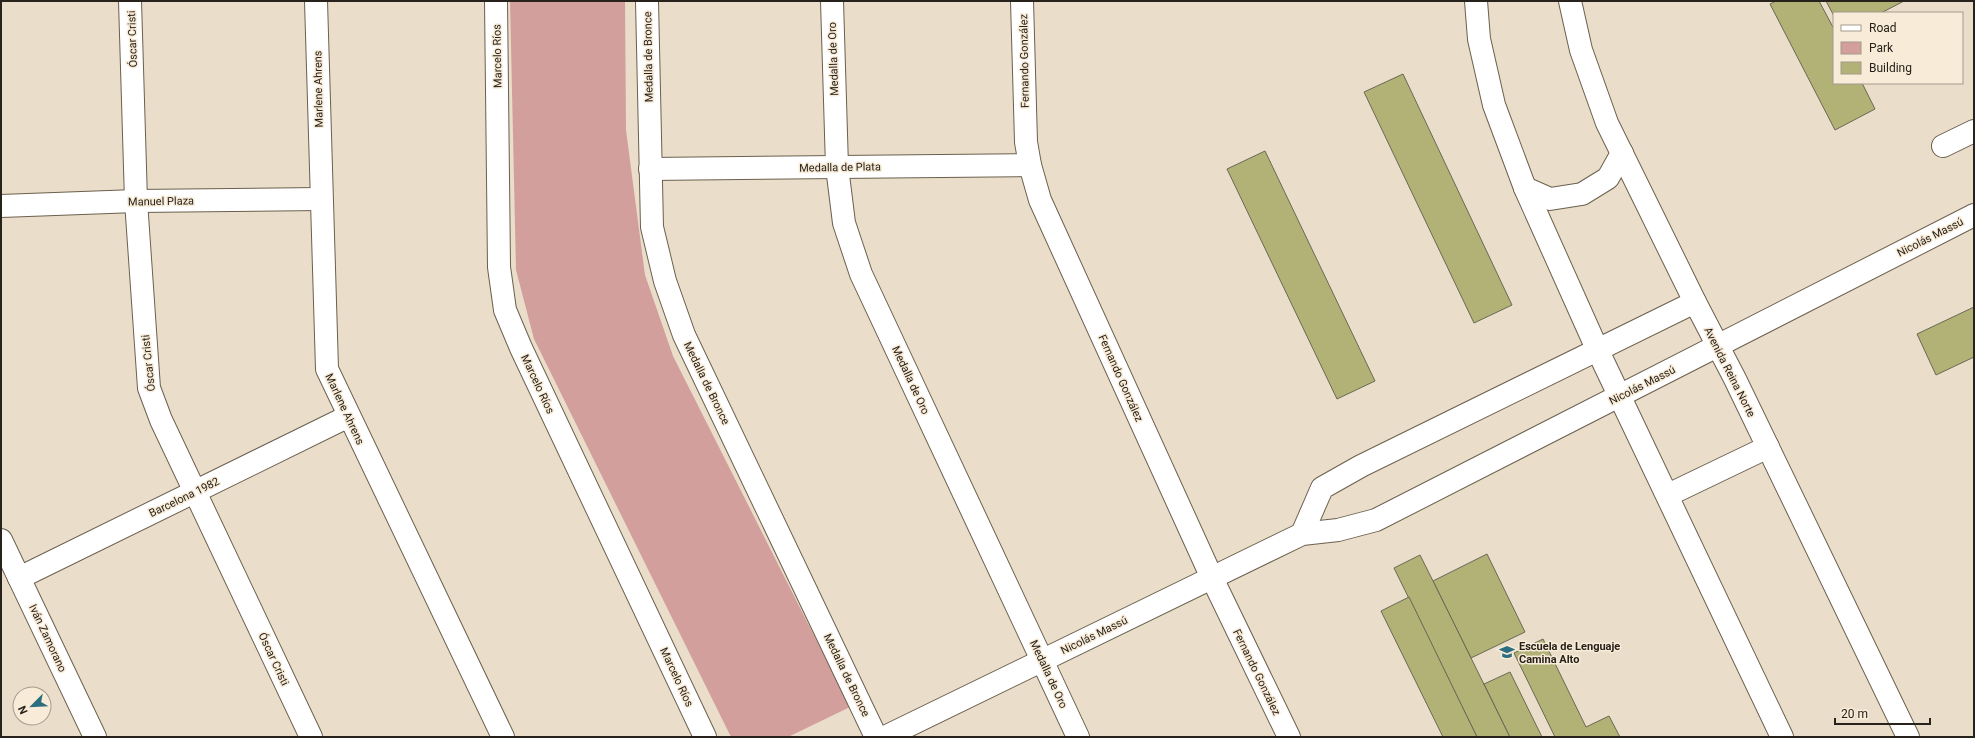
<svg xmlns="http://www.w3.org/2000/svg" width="1975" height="738" font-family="Roboto,sans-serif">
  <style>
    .green { fill: #d29f9c }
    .building { fill: #b2b176; stroke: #696955 }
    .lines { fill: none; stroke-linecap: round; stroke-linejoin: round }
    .minor-casing { stroke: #6b604e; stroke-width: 24 }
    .minor { stroke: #fff; stroke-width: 22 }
    .labels { text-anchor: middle; stroke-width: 3; stroke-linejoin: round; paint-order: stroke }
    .street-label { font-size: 11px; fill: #27221b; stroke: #f8ebd7 }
    .poi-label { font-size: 11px; font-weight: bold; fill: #27221b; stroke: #f8ebd7; text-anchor: start }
  </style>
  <rect width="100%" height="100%" fill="#eaddca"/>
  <polygon class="green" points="510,1 625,1 626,130 645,275 673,356 850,707 788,737 731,737 534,339 516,270"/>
  <g class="building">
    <polygon points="1776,1 1819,1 1834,29 1834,83 1862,83 1875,109 1835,130 1770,4"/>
    <polygon points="1826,1 1904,1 1881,13 1834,13 1834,16"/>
    <polygon points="1403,74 1512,305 1474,323 1364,92"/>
    <polygon points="1265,151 1375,381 1337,399 1227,169"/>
    <polygon points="1974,307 1974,357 1936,375 1917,334"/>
    <polygon points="1487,554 1525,632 1471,658 1433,581"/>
    <polygon points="1420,555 1433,581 1510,737 1477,737 1394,568"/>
    <polygon points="1409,597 1477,737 1443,737 1381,611"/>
    <polygon points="1543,639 1586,727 1609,716 1620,737 1555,737 1514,653"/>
    <polygon points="1510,672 1542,737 1510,737 1484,684"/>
  </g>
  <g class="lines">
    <g class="minor-casing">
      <g id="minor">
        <polyline points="130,1 136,201 149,388 161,420 311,737"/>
        <polyline points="316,1 327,369 503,737"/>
        <polyline points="496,1 499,267 505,310 521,348 705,737"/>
        <polyline points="647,1 652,227 665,281 684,335 876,737"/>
        <polyline points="832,1 837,167 844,223 861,274 1078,737"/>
        <polyline points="1022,1 1026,142 1030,165 1040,200 1212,578 1289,737"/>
        <polyline points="1476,1 1479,39 1494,105 1525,188 1598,351 1782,737"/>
        <polyline points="1570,1 1581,50 1607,123 1695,302 1735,379 1908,737"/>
        <polyline points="1943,146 1974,131"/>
        <polyline points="650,169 1030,165"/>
        <polyline points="1525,188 1550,199 1582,194 1608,178 1622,153"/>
        <polyline points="1,206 136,201 321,199"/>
        <polyline points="1668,495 1768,447"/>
        <polyline points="1302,534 1322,488 1361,466 1695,302"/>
        <polyline points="1,540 95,737"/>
        <polyline points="19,578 349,416"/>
        <polyline points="885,737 1302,534 1338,530 1376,520 1974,215"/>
      </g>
    </g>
    <use href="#minor" class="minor"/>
  </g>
  <defs>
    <g id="school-bare" transform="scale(1.2)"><path d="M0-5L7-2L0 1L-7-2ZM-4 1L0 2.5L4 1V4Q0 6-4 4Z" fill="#2c6d80" stroke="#f8ebd7" stroke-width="2.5" paint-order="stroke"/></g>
  </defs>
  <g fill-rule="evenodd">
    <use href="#school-bare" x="1507" y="652"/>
  </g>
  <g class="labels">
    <g class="street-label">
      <text transform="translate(132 39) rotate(-92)" y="4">Óscar Cristi</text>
      <text transform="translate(497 56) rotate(-91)" y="4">Marcelo Ríos</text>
      <text transform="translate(648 57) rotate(-91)" y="4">Medalla de Bronce</text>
      <text transform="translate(833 59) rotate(-92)" y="4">Medalla de Oro</text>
      <text transform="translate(1024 61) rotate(-91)" y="4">Fernando González</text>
      <text transform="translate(318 89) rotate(-91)" y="4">Marlene Ahrens</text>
      <text transform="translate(840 167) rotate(-1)" y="4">Medalla de Plata</text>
      <text transform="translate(161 201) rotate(-1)" y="4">Manuel Plaza</text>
      <text transform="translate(1930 237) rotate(-27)" y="4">Nicolás Massú</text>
      <text transform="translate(148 363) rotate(-96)" y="4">Óscar Cristi</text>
      <text transform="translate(1730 372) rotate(63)" y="4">Avenida Reina Norte</text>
      <text transform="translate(1121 378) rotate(66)" y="4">Fernando González</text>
      <text transform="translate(911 380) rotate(65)" y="4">Medalla de Oro</text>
      <text transform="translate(707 383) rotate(64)" y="4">Medalla de Bronce</text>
      <text transform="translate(538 384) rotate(65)" y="4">Marcelo Ríos</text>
      <text transform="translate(1642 385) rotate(-27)" y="4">Nicolás Massú</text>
      <text transform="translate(345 409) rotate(65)" y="4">Marlene Ahrens</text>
      <text transform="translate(184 497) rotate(-26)" y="4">Barcelona 1982</text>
      <text transform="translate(1094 635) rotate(-26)" y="4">Nicolás Massú</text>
      <text transform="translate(48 638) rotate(65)" y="4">Iván Zamorano</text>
      <text transform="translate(274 659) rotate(65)" y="4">Óscar Cristi</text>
      <text transform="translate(1257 672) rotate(64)" y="4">Fernando González</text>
      <text transform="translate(1049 674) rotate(65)" y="4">Medalla de Oro</text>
      <text transform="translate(847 675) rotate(64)" y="4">Medalla de Bronce</text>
      <text transform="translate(677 677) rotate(65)" y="4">Marcelo Ríos</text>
    </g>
    <g class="poi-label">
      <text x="1519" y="650">Escuela de Lenguaje<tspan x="1519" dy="13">Camina Alto</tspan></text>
    </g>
  </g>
  <rect width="1975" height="738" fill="none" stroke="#27221b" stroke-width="4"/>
  <rect x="1833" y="12" width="130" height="72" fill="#f8ebd7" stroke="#a49b8c"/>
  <rect x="1841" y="25" width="20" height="6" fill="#ffffff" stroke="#a49b8c"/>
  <text x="1869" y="32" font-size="12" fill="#27221b">Road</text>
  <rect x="1841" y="42" width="20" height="12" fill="#d29f9c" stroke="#a49b8c"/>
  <text x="1869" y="52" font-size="12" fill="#27221b">Park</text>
  <rect x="1841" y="62" width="20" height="12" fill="#b2b176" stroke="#a49b8c"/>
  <text x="1869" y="72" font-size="12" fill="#27221b">Building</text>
  <g transform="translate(32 706) rotate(246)"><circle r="19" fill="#f8ebd7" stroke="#a49b8c"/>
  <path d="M0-3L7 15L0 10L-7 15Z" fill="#2c6d80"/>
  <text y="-6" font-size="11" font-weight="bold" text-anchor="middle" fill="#27221b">N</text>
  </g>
  <path d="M1835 718v6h95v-6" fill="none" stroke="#27221b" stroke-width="2"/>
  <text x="1841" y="718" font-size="12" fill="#27221b" stroke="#f8ebd7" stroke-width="3" paint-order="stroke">20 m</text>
</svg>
